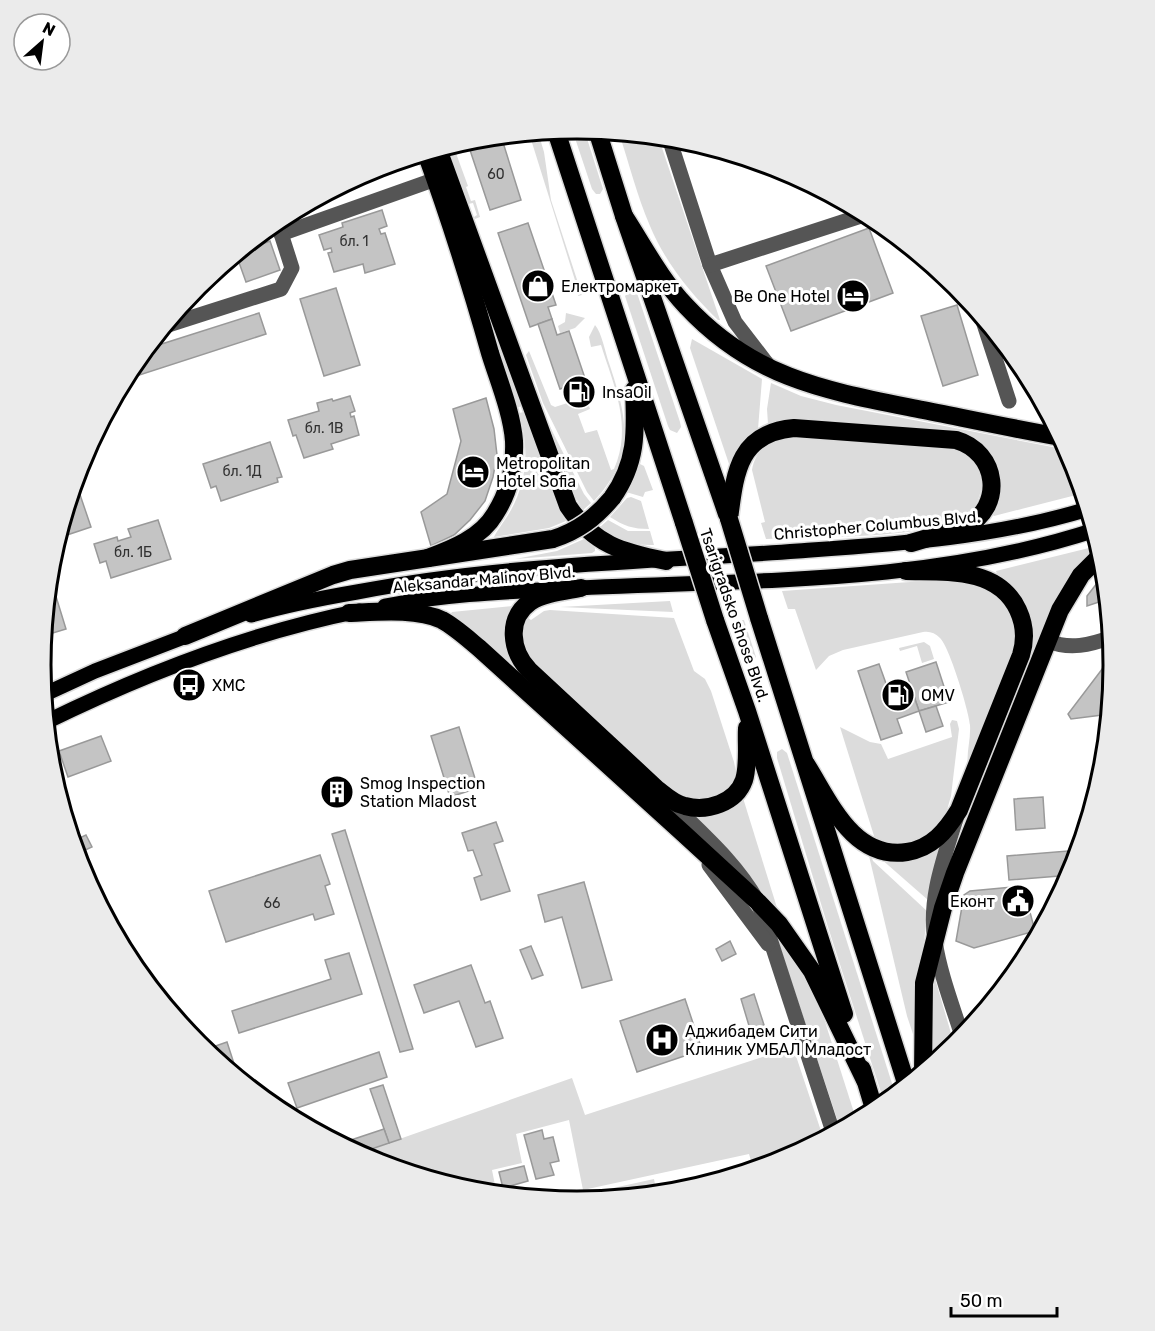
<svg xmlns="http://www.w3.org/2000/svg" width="1155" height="1331" font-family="Rubik,sans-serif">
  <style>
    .green { fill: #dcdcdc }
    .building { fill: #c4c4c4; stroke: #999; stroke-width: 1.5 }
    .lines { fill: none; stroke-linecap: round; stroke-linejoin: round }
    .major-casing { stroke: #dbdbdb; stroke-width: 18 }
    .highway-casing { stroke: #dbdbdb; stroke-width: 21 }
    .minor { stroke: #555; stroke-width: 15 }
    .major { stroke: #000; stroke-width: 15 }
    .highway { stroke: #000; stroke-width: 18 }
    .highway-bridge-casing { stroke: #dbdbdb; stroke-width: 21; stroke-linecap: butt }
    .highway-bridge { stroke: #000; stroke-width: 18 }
    .labels { text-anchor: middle; stroke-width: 6; stroke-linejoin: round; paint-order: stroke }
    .number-label { font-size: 14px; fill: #313131 }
    .poi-label { font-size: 16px; fill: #000; stroke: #fff; text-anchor: start }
    .street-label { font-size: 16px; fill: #000; stroke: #fff }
    .rim { fill: none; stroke: #000; stroke-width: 3 }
  </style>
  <rect width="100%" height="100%" fill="#fff"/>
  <g class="green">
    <polygon points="572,129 584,129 603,189 600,194 596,194 592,189"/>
    <polygon points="538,132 544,152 551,200 582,295 578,296 579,293 529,133"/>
    <path d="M619,133L658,136L720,320H718C690,293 665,262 650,226C637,196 629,163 619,133Z"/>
    <polygon points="453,145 468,186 466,187 471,201 475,200 480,217 475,219 474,217 477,215 473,203 468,204 449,152 448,146"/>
    <polygon points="630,291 637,293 680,422 681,427 677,433 670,430 668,426 625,296"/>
    <polygon points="483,301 522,406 516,408"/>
    <polygon points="566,313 585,318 575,328 560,333 558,326 565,322"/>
    <path d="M595,325C602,333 605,352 609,363C627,417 637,456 594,501L587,492L543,403L526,355L529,351L551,405L555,407L586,397L590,409L578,414L585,433L597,430L611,470L614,469C633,427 614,386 601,345L591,347L589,337Z"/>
    <polygon points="692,339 762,379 758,429 740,447 729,464 690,348"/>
    <path d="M771,383L801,396L836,405L1068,450L1074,460L1084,493L994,516L992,514C995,507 998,500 1000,493C1005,467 986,439 961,433C934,427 905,427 878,425C841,422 804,415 768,424L767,409Z"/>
    <path d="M524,412L558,508L566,521L549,528L494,537C498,529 506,519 511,510C528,479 529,446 519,413Z"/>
    <polygon points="544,415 584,494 591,503 583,510 571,490"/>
    <path d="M794,434L953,447C991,461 987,491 967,520C903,539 832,536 766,539L761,523L765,522L752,470C756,446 774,440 794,434Z"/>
    <polygon points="640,464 644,466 653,490 645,492 643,497 626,492"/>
    <path d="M631,497L641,501L649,529C633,529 624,526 610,517L627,498Z"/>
    <path d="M608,520L628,531H650L654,545C635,546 615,539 600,527Z"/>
    <polygon points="584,539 595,548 595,551 592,553 515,559 557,551"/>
    <path d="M1093,547L1095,548C1061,581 1051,610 1035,652L1030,651L1010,585L997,574L996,571Z"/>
    <path d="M953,579C962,581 973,581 981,585C1006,597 1020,624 1013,651L968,766C966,753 971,739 970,725C969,711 949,646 940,638C935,633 930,631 923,632L843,650L829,656L816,670L795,609H788L782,591Z"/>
    <polygon points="670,601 673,612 560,607"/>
    <path d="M512,606L513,607C504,633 501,645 517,670L717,853L450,615L452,612Z"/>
    <path d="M550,610L674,618L694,671L705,679L711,691L734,762L737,777C735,780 732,787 729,790C716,802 692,802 677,794L527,658C521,644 521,631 527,617L531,620L544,611Z"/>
    <polygon points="733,620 744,620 756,657 752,663 745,660"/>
    <polygon points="924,642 930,646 934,659 922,663 917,646 900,651 899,648"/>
    <polygon points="952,720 957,721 959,729 951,796 945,817 924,839 898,845 875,839 840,727 870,742 881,744 888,759 952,737 950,724"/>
    <polygon points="782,749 787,753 896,1096 885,1105 828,927 777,758 777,752"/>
    <polygon points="743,798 778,911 778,912 694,816"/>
    <polygon points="940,845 928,900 880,858"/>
    <polygon points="75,849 87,864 103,911 81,871"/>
    <polygon points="871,855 873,861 928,912 920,969 915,1040 907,1016 869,856"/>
    <polygon points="775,932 812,981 857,1122 841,1131"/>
    <polygon points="934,975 955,1047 932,1066 928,1010"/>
    <polygon points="793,1047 824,1140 783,1162 754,1171 749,1154 583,1190 569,1120 516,1134 522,1163 492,1170 497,1195 472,1192 372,1161 357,1154 572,1078 585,1115"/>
    <polygon points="654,1179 657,1195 578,1202 577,1196"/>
  </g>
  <g class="building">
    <polygon points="501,136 521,200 490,210 467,141"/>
    <polygon points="382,210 387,226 379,229 381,234 385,233 395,264 365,273 363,264 334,272 328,253 332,252 331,248 324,250 319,235 343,227 342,223"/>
    <polygon points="528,223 556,305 548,307 552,319 530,327 498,233"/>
    <polygon points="869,228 893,293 791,331 766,266"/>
    <polygon points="270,241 280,270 246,282 236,254"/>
    <polygon points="336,288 360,365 324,376 300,299"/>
    <polygon points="957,305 978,375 943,386 921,316"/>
    <polygon points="259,313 266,334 124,380 131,367 146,349"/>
    <polygon points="552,319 557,335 569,331 590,393 571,400 566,387 560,389 538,324"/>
    <polygon points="350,396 355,411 350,413 351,417 354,416 359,435 331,444 333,449 304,458 296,435 293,436 288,420 319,411 317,403 332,399 333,401"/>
    <polygon points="486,398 494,429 497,455 493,477 485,501 470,520 454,535 431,546 421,512 447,494 461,441 453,409"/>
    <polygon points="270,442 282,477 277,478 278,482 221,501 216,486 211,488 203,464"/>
    <polygon points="75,480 91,527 58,538"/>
    <polygon points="158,520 171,559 111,578 106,561 100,563 94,544 117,537 118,541 131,537 128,529"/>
    <polygon points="1105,573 1108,599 1087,606 1087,596"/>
    <polygon points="54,590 66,629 43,636 48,592"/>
    <polygon points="936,662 949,702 919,711 906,672"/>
    <polygon points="879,664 888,689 909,682 919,711 897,719 902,733 881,740 858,671"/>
    <polygon points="1106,664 1110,666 1114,675 1110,714 1071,719 1068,714"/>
    <polygon points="936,706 943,726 926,732 919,711"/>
    <polygon points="459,727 478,788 450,797 431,736"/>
    <polygon points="101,736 111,761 68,777 59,751"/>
    <polygon points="339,786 342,796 336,797 333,788"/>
    <polygon points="1043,797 1045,828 1016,830 1014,799"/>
    <polygon points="496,822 503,841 494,844 510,891 481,900 474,878 482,875 473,850 468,851 462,833"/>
    <polygon points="345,830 413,1049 400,1052 332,834"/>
    <polygon points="86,835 92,847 81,852 75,840"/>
    <polygon points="1080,850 1072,875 1009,880 1007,856"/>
    <polygon points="320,855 330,884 325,886 334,914 315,920 313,914 226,942 209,891"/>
    <polygon points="584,882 612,980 582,988 562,917 545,922 538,895"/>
    <polygon points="1023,886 1035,931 974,948 956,941 964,895 970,891"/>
    <polygon points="730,941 736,954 722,961 716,949"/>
    <polygon points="531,946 543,975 532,979 520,950"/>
    <polygon points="349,953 362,994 239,1033 232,1011 331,979 325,960"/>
    <polygon points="471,965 485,1003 490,1001 503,1038 476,1047 459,1001 424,1013 414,985"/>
    <polygon points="754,994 764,1025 750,1029 741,999"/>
    <polygon points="685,999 702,1050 637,1072 620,1021"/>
    <polygon points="227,1042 239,1079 204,1050"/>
    <polygon points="379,1052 387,1077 297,1108 288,1083"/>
    <polygon points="383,1085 401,1139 389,1143 370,1089"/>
    <polygon points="384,1129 389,1143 357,1154 339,1144"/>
    <polygon points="542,1130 544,1139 553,1137 559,1161 550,1163 554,1175 536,1179 524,1135"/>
    <polygon points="524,1166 528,1181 503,1188 499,1172"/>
  </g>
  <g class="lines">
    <g class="major-casing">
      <g id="major">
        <path d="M385,606C441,595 500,592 556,589C736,579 921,587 1095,530"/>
        <path d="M251,615C286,605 322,598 357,592C502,564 651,562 798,551C897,544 993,538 1088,509"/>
        <polyline points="43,695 95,671 194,633"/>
        <path d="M46,722C146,673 249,633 359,611"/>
      </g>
    </g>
    <g class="highway-casing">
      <g id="highway">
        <polyline points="597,130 624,216 727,514"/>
        <polyline points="556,131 684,523"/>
        <path d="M438,149L568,506C594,545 622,552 666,561"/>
        <path d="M426,153C450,219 471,286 490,353C498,379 512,413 514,441C515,466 509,492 495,514C481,538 452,549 428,558"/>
        <path d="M624,216C643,245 661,280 686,306C755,380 828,391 923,410C969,419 1015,429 1061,437"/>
        <path d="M612,498C637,463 636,432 634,390"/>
        <path d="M729,519C735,473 738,433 794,428L956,440C998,452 1005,507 965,527L911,543"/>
        <path d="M581,588C565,591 543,593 530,602C506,619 511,651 529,670L657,789C666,796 674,804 685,806C707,812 736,803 744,780C749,764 746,744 747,728"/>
        <path d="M349,613C376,612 417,608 442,620C455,627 467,638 479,648L683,833L758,902L779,924L812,971L865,1080"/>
        <polyline points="759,618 907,1086"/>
        <polyline points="715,620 747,711 844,1014"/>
        <polyline points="185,636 333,575 350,570 553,539"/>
        <path d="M806,764C830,802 853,860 907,852C932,848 946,831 959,810L1021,655C1026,639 1025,625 1018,610C998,567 946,572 906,571"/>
        <polyline points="862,1069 875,1112"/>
        <polyline points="923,1074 924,983 943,908 955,873 1060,610 1081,575 1102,554"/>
      </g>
    </g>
    <g class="minor">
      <polyline points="669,138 710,265 735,322 768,365"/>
      <polyline points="281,234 436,179"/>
      <polyline points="710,265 867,214"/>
      <polyline points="981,315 1009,401"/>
      <polyline points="165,326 281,289 292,268 277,221"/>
      <path d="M1048,641C1070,650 1090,645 1112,637"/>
      <path d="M668,800C700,832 736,862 758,902L834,1135"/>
      <path d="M956,819C944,858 928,899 935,941C940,974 953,1007 963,1039"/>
      <polyline points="709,865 768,944"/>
    </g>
    <use href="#major" class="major"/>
    <use href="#highway" class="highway"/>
    <g class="highway-bridge-casing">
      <g id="highway-bridge">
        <polyline points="729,519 759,618"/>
        <polyline points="684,523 715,620"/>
        <path d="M553,539C578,531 595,518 612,498"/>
      </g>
    </g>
    <use href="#highway-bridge" class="highway-bridge"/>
  </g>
  <defs>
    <g id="shop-disc" transform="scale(1.725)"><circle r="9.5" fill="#000" stroke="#fff"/><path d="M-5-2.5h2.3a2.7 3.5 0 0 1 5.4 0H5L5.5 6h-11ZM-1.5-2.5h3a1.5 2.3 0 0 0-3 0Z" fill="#fff"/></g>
    <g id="hotel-disc" transform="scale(1.725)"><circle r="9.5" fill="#000" stroke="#fff"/><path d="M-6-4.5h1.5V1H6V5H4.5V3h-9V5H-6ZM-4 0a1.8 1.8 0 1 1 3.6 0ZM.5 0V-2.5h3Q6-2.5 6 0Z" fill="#fff"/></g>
    <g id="fuel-disc" transform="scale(1.725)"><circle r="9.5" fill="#000" stroke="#fff"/><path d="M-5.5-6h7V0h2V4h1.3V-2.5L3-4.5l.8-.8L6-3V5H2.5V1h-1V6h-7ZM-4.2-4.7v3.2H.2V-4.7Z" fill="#fff"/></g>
    <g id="bus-disc" transform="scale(1.725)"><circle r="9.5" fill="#000" stroke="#fff"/><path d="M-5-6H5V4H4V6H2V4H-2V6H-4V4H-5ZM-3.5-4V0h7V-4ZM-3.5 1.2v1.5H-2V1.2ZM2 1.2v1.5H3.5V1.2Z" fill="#fff"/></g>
    <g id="building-disc" transform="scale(1.725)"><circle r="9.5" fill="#000" stroke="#fff"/><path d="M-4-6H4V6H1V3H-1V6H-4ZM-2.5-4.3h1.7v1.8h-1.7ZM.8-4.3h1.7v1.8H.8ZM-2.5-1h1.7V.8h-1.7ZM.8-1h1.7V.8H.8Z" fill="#fff"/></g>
    <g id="civic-disc" transform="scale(1.725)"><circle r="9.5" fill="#000" stroke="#fff"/><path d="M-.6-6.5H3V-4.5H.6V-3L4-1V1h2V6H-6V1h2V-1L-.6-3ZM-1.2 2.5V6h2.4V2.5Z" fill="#fff"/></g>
    <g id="hospital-disc" transform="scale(1.725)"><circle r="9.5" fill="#000" stroke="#fff"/><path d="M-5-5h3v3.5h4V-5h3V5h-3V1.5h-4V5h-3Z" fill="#fff"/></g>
  </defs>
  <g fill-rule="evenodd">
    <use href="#shop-disc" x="538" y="286"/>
    <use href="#hotel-disc" x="853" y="296"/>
    <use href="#fuel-disc" x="579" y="392"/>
    <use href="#hotel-disc" x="473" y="472"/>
    <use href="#bus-disc" x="189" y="685"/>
    <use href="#fuel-disc" x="898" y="695"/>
    <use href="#building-disc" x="337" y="792"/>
    <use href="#civic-disc" x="1018" y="901"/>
    <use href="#hospital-disc" x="662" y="1040"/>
  </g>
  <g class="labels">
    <g class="number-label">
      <text x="496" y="179">60</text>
      <text x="354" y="246">бл. 1</text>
      <text x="324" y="433">бл. 1В</text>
      <text x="242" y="476">бл. 1Д</text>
      <text x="133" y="557">бл. 1Б</text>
      <text x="272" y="908">66</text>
    </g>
    <g class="poi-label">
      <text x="561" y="292">Електромаркет</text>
      <text x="830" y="302" text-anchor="end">Be One Hotel</text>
      <text x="602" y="398">InsaOil</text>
      <text x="496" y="469">Metropolitan<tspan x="496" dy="18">Hotel Sofia</tspan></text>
      <text x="212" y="691">ХМС</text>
      <text x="921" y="701">OMV</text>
      <text x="360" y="789">Smog Inspection<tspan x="360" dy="18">Station Mladost</tspan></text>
      <text x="995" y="907" text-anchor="end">Еконт</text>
      <text x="685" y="1037">Аджибадем Сити<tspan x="685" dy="18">Клиник УМБАЛ Младост</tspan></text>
    </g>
    <g class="street-label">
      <text transform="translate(877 525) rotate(-5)" y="6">Christopher Columbus Blvd.</text>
      <text transform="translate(484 579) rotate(-5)" y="6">Aleksandar Malinov Blvd.</text>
      <text transform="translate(735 615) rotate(71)" y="6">Tsarigradsko shose Blvd.</text>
    </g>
  </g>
  <path d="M0 0H1155V1331H0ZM51 665a526 526 0 1 1 1052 0a526 526 0 1 1-1052 0Z" fill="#ebebeb" fill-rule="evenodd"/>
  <path class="rim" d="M51 665a526 526 0 1 1 1052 0a526 526 0 1 1-1052 0Z"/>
  <g transform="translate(42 42) rotate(28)"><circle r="28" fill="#ffffff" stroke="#999999" stroke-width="1.5"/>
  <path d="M0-4.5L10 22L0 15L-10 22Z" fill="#000000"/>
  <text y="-9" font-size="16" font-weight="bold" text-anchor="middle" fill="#000000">N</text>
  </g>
  <path d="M951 1307v9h106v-9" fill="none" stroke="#000000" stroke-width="3"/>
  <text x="960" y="1307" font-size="18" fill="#000000" stroke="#ffffff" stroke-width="4.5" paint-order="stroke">50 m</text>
</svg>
